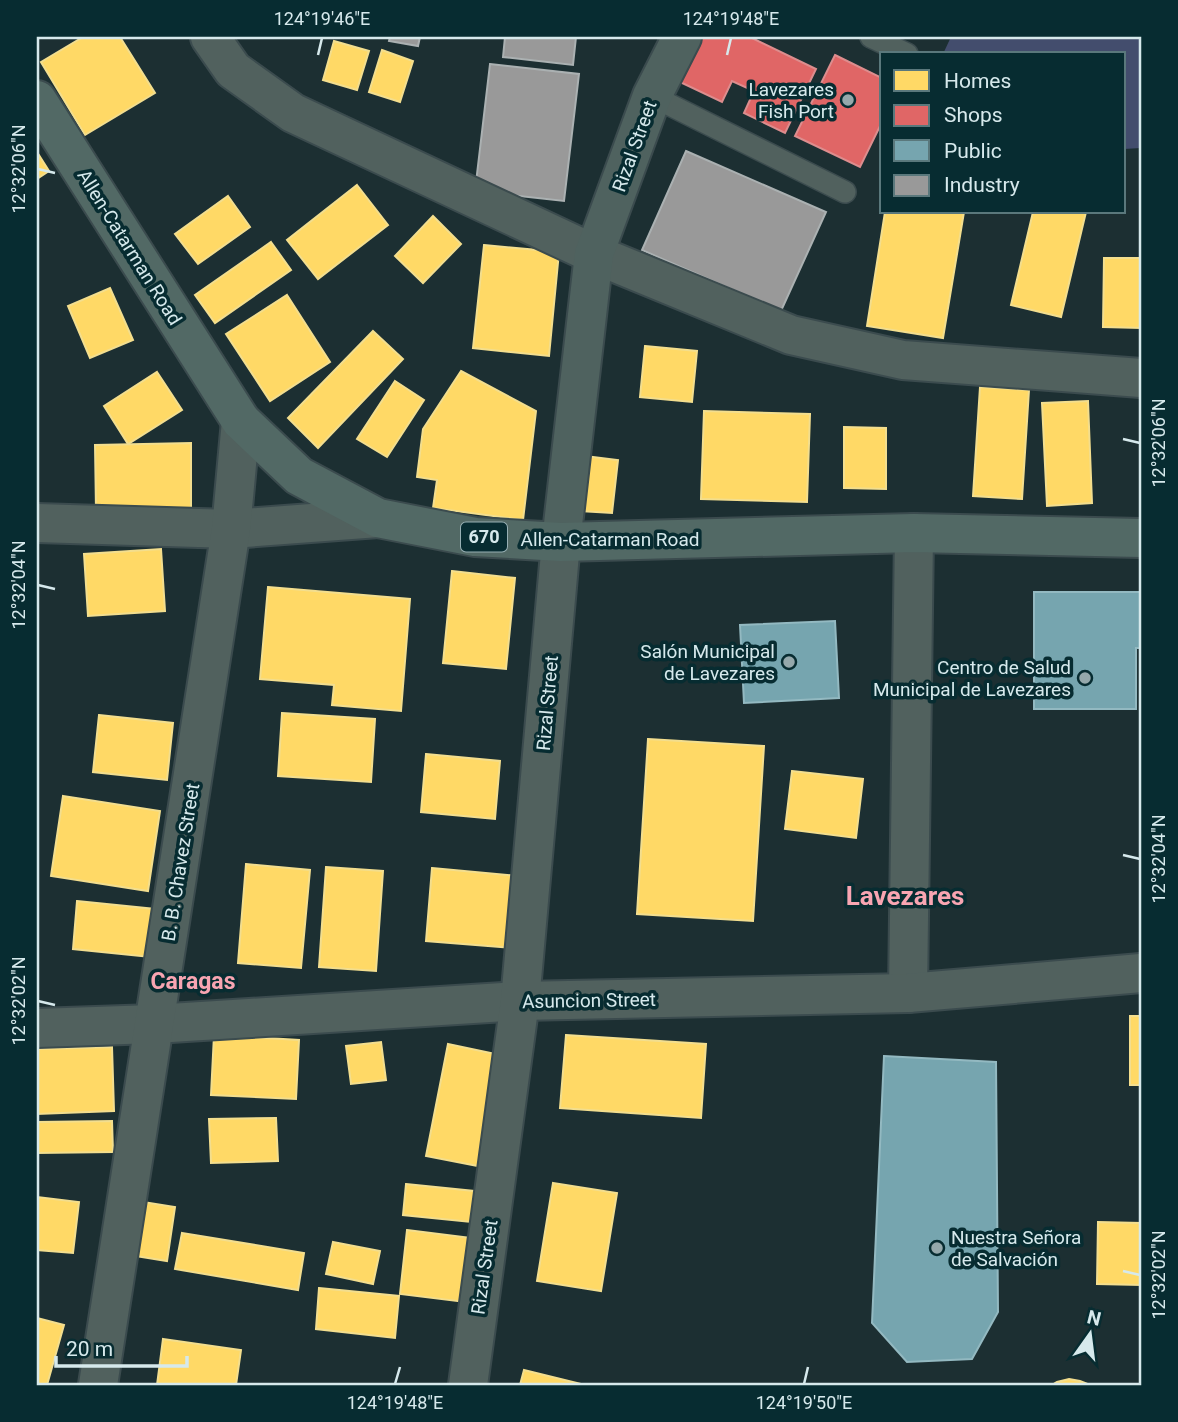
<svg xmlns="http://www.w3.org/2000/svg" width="1178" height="1422" font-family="Roboto,sans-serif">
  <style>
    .water { fill: #434d6d }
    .homes { fill: #ffd966; stroke: #f3de8e; stroke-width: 2 }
    .shops { fill: #e06666; stroke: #dd8d8e; stroke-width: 2 }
    .public { fill: #76a5af; stroke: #93b9c1; stroke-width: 2 }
    .industry { fill: #999; stroke: #abb1b2; stroke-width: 2 }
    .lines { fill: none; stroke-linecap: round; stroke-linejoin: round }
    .lane-casing { stroke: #3b4b4e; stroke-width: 24 }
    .street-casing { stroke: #3b4b4e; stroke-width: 42 }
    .secondary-casing { stroke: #3b4b4e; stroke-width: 42 }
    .primary-casing { stroke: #3b4b4e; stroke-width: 42 }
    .lane { stroke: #51615e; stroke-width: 21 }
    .street { stroke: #51615e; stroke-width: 38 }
    .secondary { stroke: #4f625f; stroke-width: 38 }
    .primary { stroke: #526965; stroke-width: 38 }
    .ticks { fill: none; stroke: #d6e9ec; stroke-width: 2.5 }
    .poi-dot { fill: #95a8ab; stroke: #072c31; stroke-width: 2.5 }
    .labels { text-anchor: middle; stroke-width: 7; stroke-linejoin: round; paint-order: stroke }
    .shield { fill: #072c31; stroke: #98b0b4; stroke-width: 2 }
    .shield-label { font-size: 18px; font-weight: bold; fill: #d6e9ec }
    .poi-label { font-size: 19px; fill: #d6e9ec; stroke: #072c31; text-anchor: end }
    .street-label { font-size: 19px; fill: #d6e9ec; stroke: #072c31 }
    .quarter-label { font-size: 23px; font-weight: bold; fill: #f8a5b2; stroke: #072c31 }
    .district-label { font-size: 26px; font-weight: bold; fill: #f8a5b2; stroke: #072c31 }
    .neatline { fill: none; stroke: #d6e9ec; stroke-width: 2.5 }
    .ticks-label { font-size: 18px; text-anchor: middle; fill: #d6e9ec }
  </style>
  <rect width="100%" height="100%" fill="#1c2f32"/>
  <polygon class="water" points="947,37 1141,37 1141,148 1124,149 1124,54 943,54 950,39"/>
  <g class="homes">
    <polygon points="83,37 120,37 155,93 85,135 41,62"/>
    <polygon points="334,41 369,51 357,90 323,80"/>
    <polygon points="382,50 413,61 400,102 369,92"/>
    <polygon points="37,152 49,171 37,179"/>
    <polygon points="357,185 388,225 318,279 287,240"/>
    <polygon points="228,196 250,227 198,264 175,234"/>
    <polygon points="885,212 964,212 943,338 867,326"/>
    <polygon points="1033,212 1086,212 1061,317 1011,305"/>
    <polygon points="433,216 461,244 423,283 395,256"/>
    <polygon points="271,242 291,270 215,323 195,295"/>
    <polygon points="484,245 559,252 549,356 473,348"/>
    <polygon points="1104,258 1141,258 1141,328 1103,327"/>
    <polygon points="110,288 133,340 90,358 68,306"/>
    <polygon points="287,295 330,362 270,401 226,334"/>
    <polygon points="373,331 403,359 318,448 288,418"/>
    <polygon points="645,346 697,351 692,402 640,397"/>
    <polygon points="461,371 536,411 523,520 433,508 437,480 417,477 423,429"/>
    <polygon points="157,372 182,410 128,444 104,406"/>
    <polygon points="395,381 424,400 387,457 357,439"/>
    <polygon points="980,387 1029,390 1022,499 973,496"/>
    <polygon points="1088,401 1092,503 1047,506 1042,403"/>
    <polygon points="704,411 810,414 807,502 701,499"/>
    <polygon points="844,427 886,428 886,489 844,488"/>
    <polygon points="191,443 191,509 96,510 95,445"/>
    <polygon points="585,456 618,460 612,513 580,511"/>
    <polygon points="161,549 165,611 88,616 84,554"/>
    <polygon points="452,571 515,578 506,669 443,663"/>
    <polygon points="268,587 410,599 401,711 332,705 334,685 260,679"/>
    <polygon points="282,713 375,719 371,782 278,776"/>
    <polygon points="99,715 173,723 167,780 93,772"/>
    <polygon points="648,739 764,746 753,921 637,914"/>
    <polygon points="426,754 500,761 495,819 421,812"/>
    <polygon points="792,771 863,779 856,838 785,829"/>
    <polygon points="63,796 160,811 148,891 51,876"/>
    <polygon points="246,864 310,870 301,968 238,963"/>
    <polygon points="326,867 383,871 376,971 319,967"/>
    <polygon points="432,868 518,876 512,948 426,941"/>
    <polygon points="77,901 155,909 150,957 73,949"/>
    <rect x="1130" y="1016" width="11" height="69"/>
    <polygon points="214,1035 299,1040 296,1099 211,1095"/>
    <polygon points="566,1035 706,1044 701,1118 560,1108"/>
    <polygon points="381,1042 386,1080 351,1084 346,1046"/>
    <polygon points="448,1044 505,1056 483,1167 426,1156"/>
    <polygon points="112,1047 114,1111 37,1114 37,1049"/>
    <polygon points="276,1118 278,1161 211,1163 209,1119"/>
    <polygon points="112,1121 113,1152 37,1153 37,1122"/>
    <polygon points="553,1183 617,1193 601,1291 537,1281"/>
    <polygon points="406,1184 474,1191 471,1222 403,1215"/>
    <polygon points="37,1197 79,1202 73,1253 37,1250"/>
    <polygon points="137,1201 175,1207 167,1261 129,1255"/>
    <polygon points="1098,1222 1141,1223 1141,1285 1097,1284"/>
    <polygon points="407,1230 480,1239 473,1303 400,1294"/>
    <polygon points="182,1233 304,1253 298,1290 175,1269"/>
    <polygon points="333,1242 380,1251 373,1284 326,1274"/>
    <polygon points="319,1288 399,1296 395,1338 316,1329"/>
    <polygon points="37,1318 64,1325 47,1385 37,1385"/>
    <polygon points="163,1339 241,1350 236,1385 157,1385"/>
    <polygon points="524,1370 585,1385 520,1385"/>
    <polygon points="1069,1379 1080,1381 1090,1385 1052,1385 1057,1382"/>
  </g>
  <g class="shops">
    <polygon points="702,37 750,37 816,69 785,133 744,113 754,91 732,81 722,102 680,82"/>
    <polygon points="835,55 882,78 882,122 860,167 795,136"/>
  </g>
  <g class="public">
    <polygon points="1034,592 1141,592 1141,648 1136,648 1136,709 1034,709"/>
    <polygon points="835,621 839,698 744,703 740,625"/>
    <polygon points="884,1056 996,1062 998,1312 972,1359 907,1362 872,1323"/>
  </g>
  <g class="industry">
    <polygon points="390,37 420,37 418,46 389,41"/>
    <polygon points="505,37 576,37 573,65 503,57"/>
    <polygon points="490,64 579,74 564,201 475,191"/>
    <polygon points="686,151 826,212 781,311 642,250"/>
  </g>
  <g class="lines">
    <g class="lane-casing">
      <g id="lane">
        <polyline points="871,37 907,54"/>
        <polyline points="652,96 845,192"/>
      </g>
    </g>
    <g class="street-casing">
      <g id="street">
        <polyline points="210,37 233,70 293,113 594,254 791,335 903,360 1141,378"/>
        <polyline points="37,523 231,529 378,518"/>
        <polyline points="908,993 914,533"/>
        <polyline points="37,1028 154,1024 520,1001 908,993 1141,973"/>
        <polyline points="98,1385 231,529 241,421"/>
        <polyline points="468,1385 520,1001 561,542"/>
      </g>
    </g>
    <g class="secondary-casing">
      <polyline id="secondary" points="561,542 594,254 652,96 682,37"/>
    </g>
    <g class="primary-casing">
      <polyline id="primary" points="37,100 241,421 299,476 378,518 475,537 561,542 914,533 1141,538"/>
    </g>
    <use href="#lane" class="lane"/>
    <use href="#street" class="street"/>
    <use href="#secondary" class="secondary"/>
    <use href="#primary" class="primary"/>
  </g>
  <path class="ticks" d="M318,55L322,38M727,55L731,38M38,169L55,173M1123,439L1140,443M38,585L55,589M1123,855L1140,859M38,1001L55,1005M1123,1271L1140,1275M395,1384L400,1367M804,1384L808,1367"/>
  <g class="poi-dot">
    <circle cx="848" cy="100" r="7"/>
    <circle cx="789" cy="662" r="7"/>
    <circle cx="1085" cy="678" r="7"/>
    <circle cx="937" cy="1248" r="7"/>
  </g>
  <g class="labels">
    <rect class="shield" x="461" y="522.5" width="46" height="29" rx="5"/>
    <g class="shield-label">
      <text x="484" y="543">670</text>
    </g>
    <g class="poi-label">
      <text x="834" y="96">Lavezares<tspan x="834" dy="22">Fish Port</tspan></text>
      <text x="775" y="658">Salón Municipal<tspan x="775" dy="22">de Lavezares</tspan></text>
      <text x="1071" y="674">Centro de Salud<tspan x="1071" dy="22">Municipal de Lavezares</tspan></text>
      <text x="951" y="1244" text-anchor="start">Nuestra Señora<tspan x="951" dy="22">de Salvación</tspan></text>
    </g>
    <g class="street-label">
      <text transform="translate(634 146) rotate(-70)" y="7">Rizal Street</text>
      <text transform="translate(130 247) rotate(58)" y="7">Allen-Catarman Road</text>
      <text x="610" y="546">Allen-Catarman Road</text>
      <text transform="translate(547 703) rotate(-85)" y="7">Rizal Street</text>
      <text transform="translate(180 862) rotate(-81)" y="7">B. B. Chavez Street</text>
      <text transform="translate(589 1000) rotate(-1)" y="7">Asuncion Street</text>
      <text transform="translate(484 1267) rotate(-82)" y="7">Rizal Street</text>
    </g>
    <g class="quarter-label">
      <text x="193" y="989">Caragas</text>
    </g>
    <g class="district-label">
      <text x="905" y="905">Lavezares</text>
    </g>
  </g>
  <rect width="1178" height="1422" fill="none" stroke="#072c31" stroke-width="77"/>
  <rect x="880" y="52" width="245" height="161" fill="#072c31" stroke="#5a787c" stroke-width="2"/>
  <rect x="894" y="70" width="35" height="21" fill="#ffd966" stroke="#5a787c" stroke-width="2"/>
  <text x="944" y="88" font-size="21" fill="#d6e9ec">Homes</text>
  <rect x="894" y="105" width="35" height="21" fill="#e06666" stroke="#5a787c" stroke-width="2"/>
  <text x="944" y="122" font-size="21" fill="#d6e9ec">Shops</text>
  <rect x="894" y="140" width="35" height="21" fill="#76a5af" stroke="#5a787c" stroke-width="2"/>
  <text x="944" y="158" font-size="21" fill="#d6e9ec">Public</text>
  <rect x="894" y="175" width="35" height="21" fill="#999999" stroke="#5a787c" stroke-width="2"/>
  <text x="944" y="192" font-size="21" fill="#d6e9ec">Industry</text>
  <g transform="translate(1090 1334) rotate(14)" stroke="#072c31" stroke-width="5" paint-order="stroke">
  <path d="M0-5L12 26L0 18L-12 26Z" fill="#d6e9ec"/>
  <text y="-10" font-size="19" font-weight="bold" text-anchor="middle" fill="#d6e9ec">N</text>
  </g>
  <path d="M56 1356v10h131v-10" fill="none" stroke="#d6e9ec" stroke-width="3.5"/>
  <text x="66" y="1356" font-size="21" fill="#d6e9ec" stroke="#072c31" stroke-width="5" paint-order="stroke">20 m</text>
  <rect x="38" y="38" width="1102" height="1346" class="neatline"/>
  <g class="ticks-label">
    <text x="322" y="25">124°19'46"E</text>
    <text x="731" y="25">124°19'48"E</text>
    <text transform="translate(19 169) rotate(-90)" y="6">12°32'06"N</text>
    <text transform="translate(1159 443) rotate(-90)" y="6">12°32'06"N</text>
    <text transform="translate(19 585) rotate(-90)" y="6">12°32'04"N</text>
    <text transform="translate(1159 859) rotate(-90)" y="6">12°32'04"N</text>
    <text transform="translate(19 1001) rotate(-90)" y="6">12°32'02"N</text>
    <text transform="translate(1159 1275) rotate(-90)" y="6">12°32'02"N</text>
    <text x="395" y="1409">124°19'48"E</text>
    <text x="804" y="1409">124°19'50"E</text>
  </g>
</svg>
